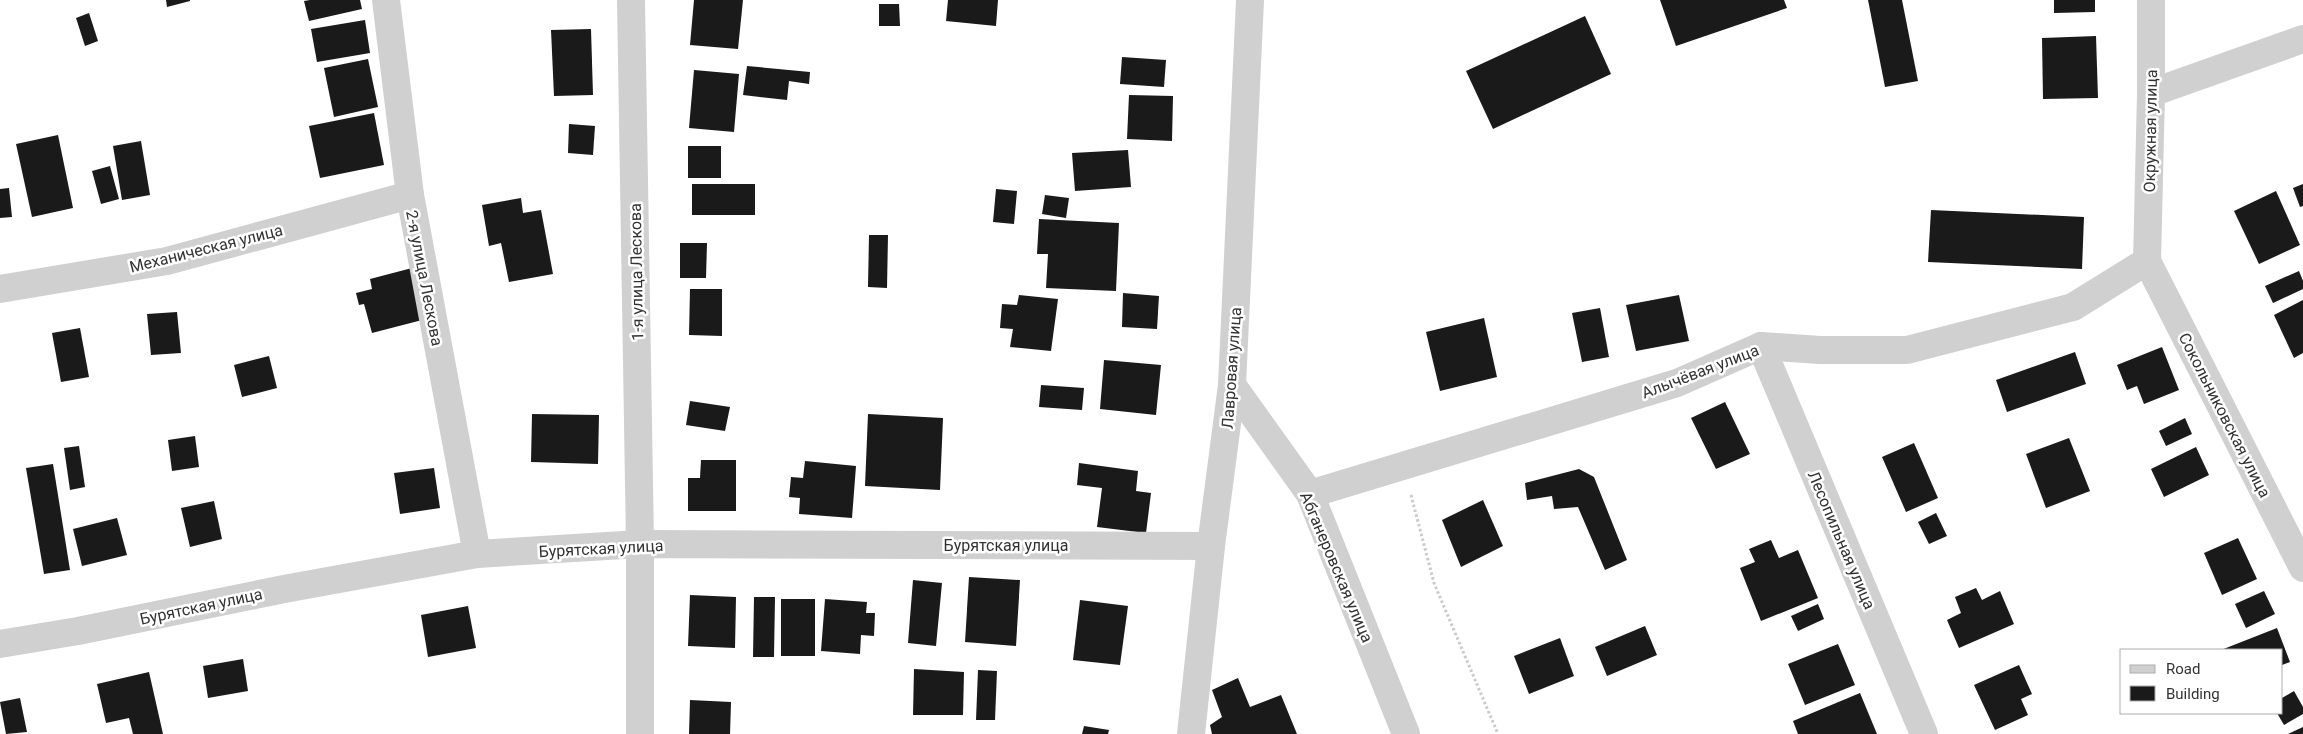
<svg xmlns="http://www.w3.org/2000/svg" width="2303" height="734" font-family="Roboto,sans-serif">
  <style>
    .building { fill: #1a1a1a }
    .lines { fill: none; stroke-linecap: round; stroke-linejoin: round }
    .path { stroke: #cacaca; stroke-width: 3; stroke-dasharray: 2.5 2.5; stroke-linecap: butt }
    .minor { stroke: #d0d0d0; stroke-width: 28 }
    .labels { text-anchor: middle; stroke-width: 5; stroke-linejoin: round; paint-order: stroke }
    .street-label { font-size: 16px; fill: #333; stroke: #fff }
  </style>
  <rect width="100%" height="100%" fill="#fff"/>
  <g class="building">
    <polygon points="166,0 190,0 190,1 167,7"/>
    <polygon points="310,0 360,0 362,9 309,21 304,1"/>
    <polygon points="694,0 743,0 738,49 690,45"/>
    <polygon points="948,0 998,0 996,26 946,21"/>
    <polygon points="1660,0 1784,0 1787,8 1676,46"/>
    <polygon points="1868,0 1902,0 1918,81 1885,87"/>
    <polygon points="2054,0 2095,0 2095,12 2054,13"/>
    <polygon points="879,4 899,4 900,26 879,26"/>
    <polygon points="89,13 98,41 85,46 76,18"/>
    <polygon points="1585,16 1611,74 1493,129 1466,71"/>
    <polygon points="365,20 370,53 317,62 311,29"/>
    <polygon points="591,29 593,95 554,96 551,30"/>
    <polygon points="2096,36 2098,98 2043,99 2042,38"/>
    <polygon points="1122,57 1166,60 1164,87 1120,84"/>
    <polygon points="368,59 378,107 334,117 324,68"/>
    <polygon points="747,66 810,72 809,84 789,81 787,100 743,95"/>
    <polygon points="694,70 739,74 734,132 689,128"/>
    <polygon points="1129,95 1173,96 1172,141 1127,139"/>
    <polygon points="374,113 384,165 320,178 309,126"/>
    <polygon points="569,124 595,126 593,155 568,153"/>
    <polygon points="58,135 73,208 32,217 16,144"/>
    <polygon points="141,141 150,195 122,200 113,146"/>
    <rect x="688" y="146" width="33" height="32"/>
    <polygon points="1128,150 1131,187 1075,191 1072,153"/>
    <polygon points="110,166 119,199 101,204 92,171"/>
    <rect x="692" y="184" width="63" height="31"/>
    <polygon points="2303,184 2303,206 2300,207 2293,188"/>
    <polygon points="9,188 12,217 0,218 0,189"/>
    <polygon points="996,189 1017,191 1014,224 993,222"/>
    <polygon points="2276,191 2300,245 2259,264 2234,211"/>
    <polygon points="1045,195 1069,198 1066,218 1042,214"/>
    <polygon points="521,198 523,213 541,210 553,274 509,282 501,243 489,246 482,205"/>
    <polygon points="1931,210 2084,217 2082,269 1928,262"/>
    <polygon points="1039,219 1119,223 1116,291 1046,288 1048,254 1037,254"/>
    <polygon points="869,235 888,235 887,288 868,287"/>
    <polygon points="680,243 707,243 706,278 680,278"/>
    <polygon points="412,268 426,319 372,333 364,304 359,305 356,293 372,289 370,279"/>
    <polygon points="2299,271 2303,281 2303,289 2273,303 2265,286"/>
    <polygon points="690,289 722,289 722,336 689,335"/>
    <polygon points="1123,293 1159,296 1157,329 1122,327"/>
    <polygon points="1019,295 1058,299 1051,351 1010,347 1013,329 1000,328 1002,304 1017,305"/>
    <polygon points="1679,295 1689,341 1636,351 1626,305"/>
    <polygon points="2303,300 2303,353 2294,358 2274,315"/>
    <polygon points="1600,308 1609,357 1582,362 1572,313"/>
    <polygon points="177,312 181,353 151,355 147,314"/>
    <polygon points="1484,318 1497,377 1440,391 1426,332"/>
    <polygon points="80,328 89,377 61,382 52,333"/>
    <polygon points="2162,347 2179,390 2144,404 2137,386 2127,390 2117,365"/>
    <polygon points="2075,352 2086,384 2007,412 1996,380"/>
    <polygon points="269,356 277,388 242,397 234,365"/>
    <polygon points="1104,360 1161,365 1156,415 1100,409"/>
    <polygon points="1041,385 1084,388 1082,410 1039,407"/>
    <polygon points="690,401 730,407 725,431 686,425"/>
    <polygon points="1725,402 1750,454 1716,469 1691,418"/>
    <polygon points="532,414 599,415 598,464 531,462"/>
    <polygon points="868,414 943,418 940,490 865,486"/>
    <polygon points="2185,418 2192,434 2166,446 2159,431"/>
    <polygon points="195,436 199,467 172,471 168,440"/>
    <polygon points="2069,438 2090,491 2046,508 2026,454"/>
    <polygon points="1914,443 1938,498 1906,512 1882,457"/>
    <polygon points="79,446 85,487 70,490 64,448"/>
    <polygon points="2196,447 2209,475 2164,497 2151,469"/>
    <polygon points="701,460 736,460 736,511 688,511 688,478 700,478"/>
    <polygon points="805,461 856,466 852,518 799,514 800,498 789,497 791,477 803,478"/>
    <polygon points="1079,463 1138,471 1136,491 1151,493 1146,533 1097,527 1102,488 1077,485"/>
    <polygon points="53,464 70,570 44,574 26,468"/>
    <polygon points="434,468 440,508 400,514 394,473"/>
    <polygon points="1579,469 1594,477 1627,560 1605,570 1578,507 1554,509 1552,496 1527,500 1525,483"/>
    <polygon points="1483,500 1503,546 1461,567 1442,520"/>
    <polygon points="214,501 222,539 190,547 181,508"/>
    <polygon points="1936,513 1947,536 1929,544 1918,522"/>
    <polygon points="117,518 127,555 82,566 73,529"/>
    <polygon points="2238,538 2257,579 2222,595 2204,553"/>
    <polygon points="1771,540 1779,558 1798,550 1818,598 1761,621 1740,568 1755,562 1749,549"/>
    <polygon points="969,577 1020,580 1016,646 965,642"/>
    <polygon points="913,580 942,583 936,646 908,643"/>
    <polygon points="1976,588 1982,600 2000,591 2014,624 1959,648 1947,620 1961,613 1955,597"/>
    <polygon points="2264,591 2275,614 2246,628 2235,604"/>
    <polygon points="690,595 736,597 735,648 688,646"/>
    <polygon points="754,597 775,597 774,657 753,657"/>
    <rect x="781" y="599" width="34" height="57"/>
    <polygon points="825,599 867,602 866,613 875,613 874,636 861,635 860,654 821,651"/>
    <polygon points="1080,600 1128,606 1120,665 1073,660"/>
    <polygon points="1818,604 1824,619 1798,631 1791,616"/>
    <polygon points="468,606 476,648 428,657 421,615"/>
    <polygon points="1645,626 1657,655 1607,676 1595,647"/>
    <polygon points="2277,628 2290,662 2282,665 2282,650 2221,650"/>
    <polygon points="1560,638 1574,676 1529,694 1514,656"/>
    <polygon points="1838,644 1855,685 1805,705 1788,664"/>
    <polygon points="243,659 248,691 208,698 203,666"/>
    <polygon points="2019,665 2032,694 2021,699 2028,715 1995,730 1974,685"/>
    <polygon points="914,669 964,672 963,715 913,715"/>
    <polygon points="978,670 997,671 995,720 976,720"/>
    <polygon points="149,672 163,734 133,734 129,718 106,723 97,684"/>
    <polygon points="1238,678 1250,707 1281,695 1297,734 1212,734 1210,725 1222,717 1212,690"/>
    <polygon points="2294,691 2303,707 2303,714 2284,725 2277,713 2282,713 2282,698"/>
    <polygon points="1860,693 1877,734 1798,734 1793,721"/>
    <polygon points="20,698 27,732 6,734 0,702"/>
    <polygon points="690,700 731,702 730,734 689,734"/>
    <polygon points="1084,726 1109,730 1108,734 1082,734"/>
    <polygon points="2303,727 2303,734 2288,734"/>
  </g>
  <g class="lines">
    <polyline class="path" points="1411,495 1434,583 1498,734"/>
    <g class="minor">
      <polyline points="386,0 410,195 477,554"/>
      <polyline points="631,0 640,544 640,734"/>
      <polyline points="2151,0 2151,93 2147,261 2303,568"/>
      <polyline points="2151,93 2303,39"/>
      <polyline points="0,289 167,261 410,195"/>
      <polyline points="1761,346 1924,734"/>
      <polyline points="1232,385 1310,494 1406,734"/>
      <polyline points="1310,494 1677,383 1761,346 1820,350 1907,350 2073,307 2147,261"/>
      <polyline points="0,644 78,631 284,589 477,554 640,544 1211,546"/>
      <polyline points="1191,734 1211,546 1232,385 1250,0"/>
    </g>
  </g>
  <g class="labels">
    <g class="street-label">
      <text transform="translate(2150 131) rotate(-89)" y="6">Окружная улица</text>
      <text transform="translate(206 248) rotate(-14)" y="6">Механическая улица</text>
      <text transform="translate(636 272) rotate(-91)" y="6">1-я улица Лескова</text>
      <text transform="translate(425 278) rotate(79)" y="6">2-я улица Лескова</text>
      <text transform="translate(1231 368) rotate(-86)" y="6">Лавровая улица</text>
      <text transform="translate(1700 371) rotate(-21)" y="6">Алычёвая улица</text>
      <text transform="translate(2225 415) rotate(63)" y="6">Сокольниковская улица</text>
      <text transform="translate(1842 540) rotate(67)" y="6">Лесопильная улица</text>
      <text x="1006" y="551">Бурятская улица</text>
      <text transform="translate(601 548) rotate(-3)" y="6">Бурятская улица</text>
      <text transform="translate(1337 567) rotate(67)" y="6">Абганеровская улица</text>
      <text transform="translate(201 606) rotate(-12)" y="6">Бурятская улица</text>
    </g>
  </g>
  <rect x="2120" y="649" width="162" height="65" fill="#ffffff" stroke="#adadad"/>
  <rect x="2130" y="665" width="25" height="8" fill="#d0d0d0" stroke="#adadad"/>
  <text x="2166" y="674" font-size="15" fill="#333333">Road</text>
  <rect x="2130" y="686" width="25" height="15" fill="#1a1a1a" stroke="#adadad"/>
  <text x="2166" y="699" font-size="15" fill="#333333">Building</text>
</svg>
